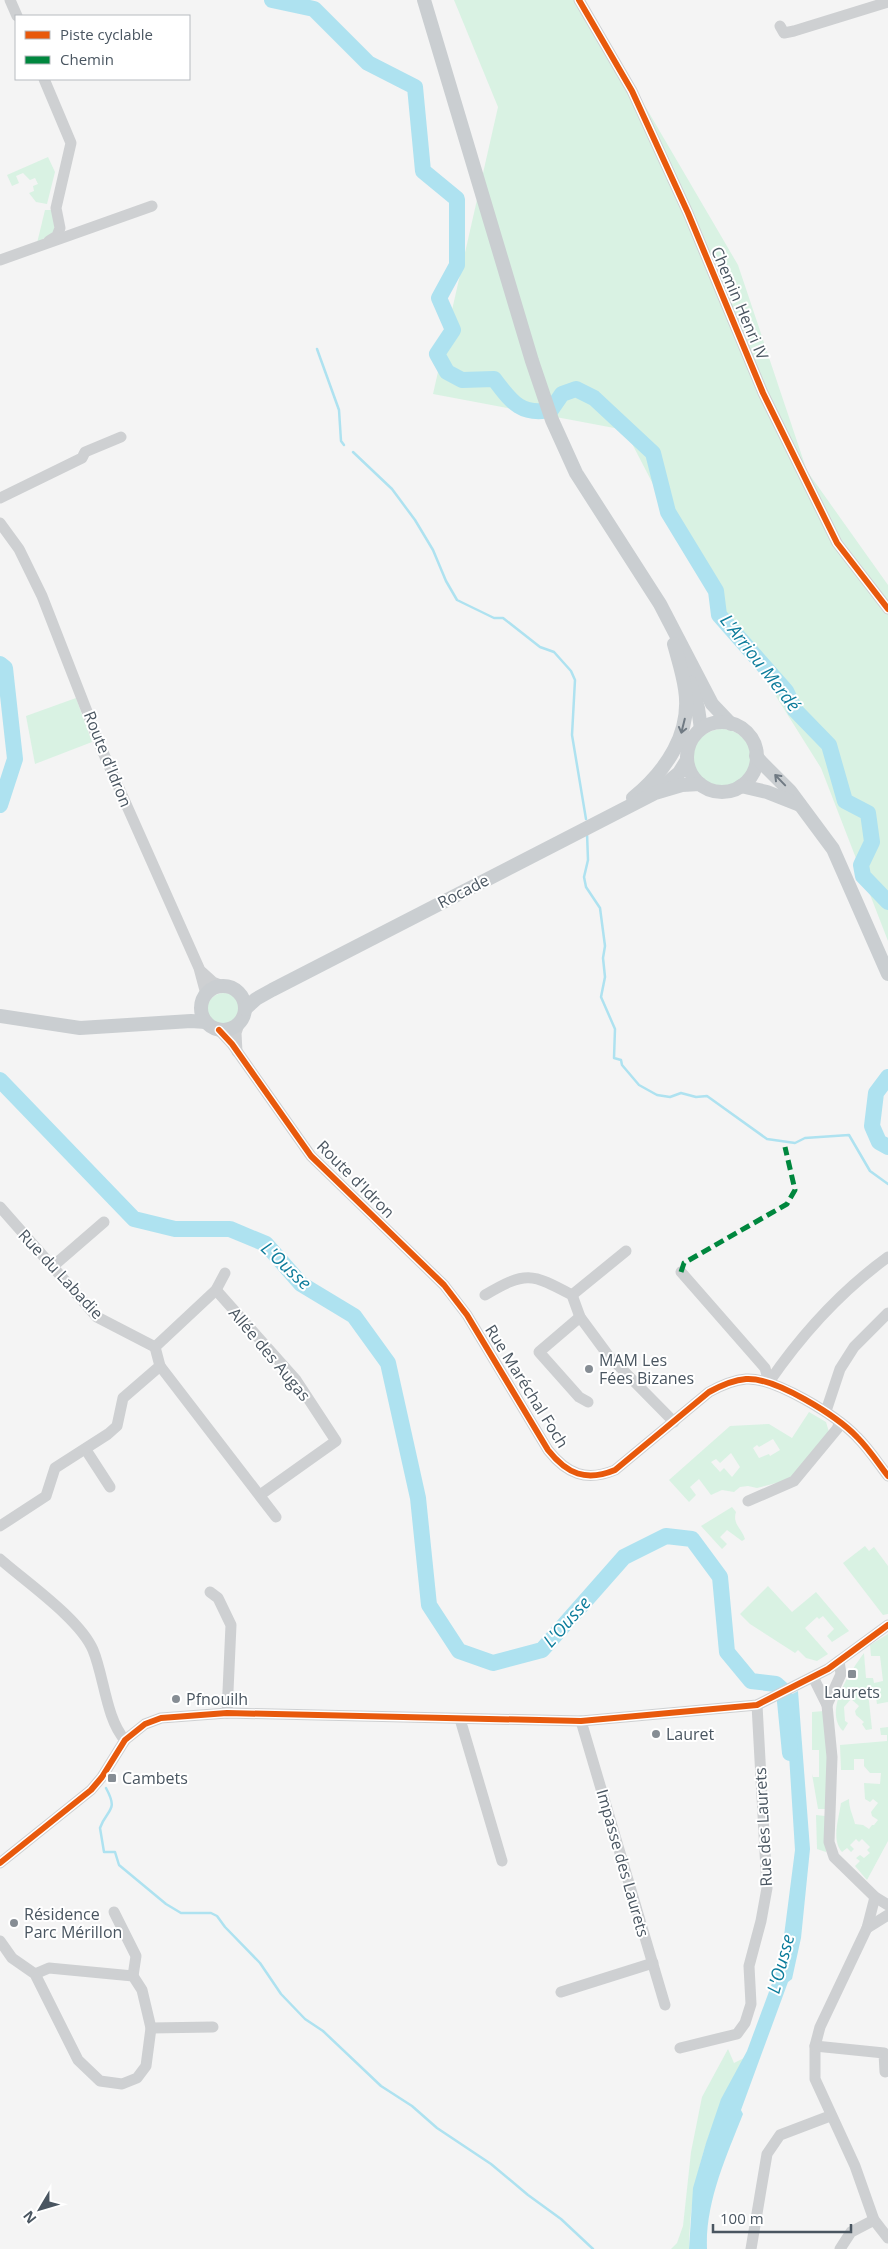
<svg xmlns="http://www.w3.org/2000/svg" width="888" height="2249" font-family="'Open Sans',sans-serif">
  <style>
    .green { fill: #d9f2e3; fill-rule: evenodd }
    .water { fill: #aee2f0 }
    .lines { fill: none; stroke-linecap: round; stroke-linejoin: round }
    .stream { stroke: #aee2f0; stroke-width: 2.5 }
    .river { stroke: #aee2f0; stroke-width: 16 }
    .minor { stroke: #ced0d2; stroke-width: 11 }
    .major { stroke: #caced1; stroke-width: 14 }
    .quiet { stroke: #00873e; stroke-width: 5; stroke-dasharray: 10 5; stroke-linecap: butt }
    .cycleway-casing { stroke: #fff; stroke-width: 9 }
    .cycleway { stroke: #e8590c; stroke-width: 6 }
    .oneway { stroke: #707a83 }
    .poi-dot { fill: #868d94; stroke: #fff; stroke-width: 2 }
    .labels { text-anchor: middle; stroke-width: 4; stroke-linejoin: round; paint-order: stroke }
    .street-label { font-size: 16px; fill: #4a5661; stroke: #fff }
    .poi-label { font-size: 16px; fill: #4a5661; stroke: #fff; text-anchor: start }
    .water-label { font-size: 18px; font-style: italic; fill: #0c7c9b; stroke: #fff }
  </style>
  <rect width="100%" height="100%" fill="#f4f4f4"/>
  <g class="green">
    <polygon points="454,0 583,0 738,265 807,471 888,585 888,941 821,768 701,577 625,430 433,394 498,107"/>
    <polygon points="48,157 55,172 47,204 36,202 29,193 34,191 33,186 38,184 35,178 30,180 23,173 16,176 19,183 12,186 7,175"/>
    <polygon points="45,210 52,210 55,231 37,243"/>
    <polygon points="76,698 92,742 35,764 26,716"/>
    <circle cx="722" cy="758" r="29"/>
    <circle cx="224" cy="1010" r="17"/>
    <path d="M809,1412L826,1422L829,1432L791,1479L757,1488L748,1486L740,1487L734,1492L722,1490L711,1495L699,1479L690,1487L696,1495L689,1502L669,1480L730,1426L769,1424L792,1438ZM773,1439L780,1450L770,1456L769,1454L759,1458L753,1448L757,1445L759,1447ZM731,1453L740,1467L732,1477L724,1468L720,1472L711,1462L716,1459L720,1463Z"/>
    <path d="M732,1507L736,1512C732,1524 742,1529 745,1539L742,1541L727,1530L720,1537L727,1544L722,1549L701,1526Z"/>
    <polygon points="865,1546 869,1551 874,1547 888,1566 888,1614 883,1615 843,1563"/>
    <polygon points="768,1586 792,1612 816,1592 849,1631 832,1642 827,1636 834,1629 823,1616 819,1619 817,1617 805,1628 828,1654 817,1661 806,1658 798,1650 795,1653 750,1624 740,1614"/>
    <path d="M888,1634V1702L877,1704L875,1691L868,1692L872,1729L866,1730L862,1724L864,1722L856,1715L855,1711L859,1706L851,1699L844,1707L845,1721L848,1723L843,1731C823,1710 851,1671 864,1653L866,1678H873L874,1683L883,1681L880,1656H871L870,1645Z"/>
    <polygon points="824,1711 827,1758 826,1809 818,1809 812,1774 813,1777 819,1777 819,1750 812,1750 812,1712"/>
    <path d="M888,1727V1841L867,1880L855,1866L860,1861L856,1858L860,1855L864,1858L870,1853L867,1850L870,1847L862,1839L859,1842L856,1839L850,1845L854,1849L851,1852L847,1848L842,1852C831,1840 839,1818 841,1803L849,1799C849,1809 853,1815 855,1824L863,1825L869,1829L872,1825H874L878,1820L872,1816L871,1812L878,1803L873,1799L870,1802L865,1799L864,1783L880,1784L881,1773H870L864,1766V1759H854V1770H841L840,1745L887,1741V1735H881L880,1728Z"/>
    <polygon points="816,1815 825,1816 826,1852 817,1849"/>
    <path d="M728,2049L734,2063L744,2058C710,2123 690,2175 689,2249H671L677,2243L683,2226L691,2152L702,2097Z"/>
  </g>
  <path class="water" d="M798,1691L810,1849L801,1938L792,1979L788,1982L741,2110L743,2114C726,2157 705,2203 707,2249H689L693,2188L706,2143L721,2099L747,2051L781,1959L795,1850L787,1723L777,1702Z"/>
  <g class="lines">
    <g class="stream">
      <polyline points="317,349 339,410 341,441 344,445"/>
      <polyline points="353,452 392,489 415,520 433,550 446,581 457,600 494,618 503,618 540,647 554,652 571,671 575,680 572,735 586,819"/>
      <polyline points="587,833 588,860 584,877 586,887 600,908 605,946 603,958 605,977 601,997 615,1029 614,1058 621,1060 622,1065 639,1085 657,1095 670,1097 681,1093 696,1097 707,1096 767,1139 795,1143 805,1138 849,1135 870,1171 888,1184"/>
      <path d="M106,1788C119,1812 107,1808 100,1828L104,1852H115L119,1865L166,1904L181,1913H211L217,1916L225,1927L260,1963L281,1994L305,2019L323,2031L381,2086L412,2106L437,2128L491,2164L528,2195L561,2219L593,2249"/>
    </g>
    <g class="river">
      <path d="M272,0L314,9L368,63L415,87L423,171L457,199V265L439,298L453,330L437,354L447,372L462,380L494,379C511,401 520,416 551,410L562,394L576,389L594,398L653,453L668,512L716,591L719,615L786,691L795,710L829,745L845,801L868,813L872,842L861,865L863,876L888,902"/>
      <polyline points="0,664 5,668 15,759 0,805"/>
      <polyline points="888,1077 876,1093 872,1126 879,1142 888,1147"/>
      <polyline points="0,1080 134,1219 175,1229 230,1229 266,1244 301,1284 354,1316 388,1363 418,1498 429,1605 459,1651 493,1663 542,1650 624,1557 666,1536 692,1539 720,1577 727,1652 751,1681 776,1684 784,1691 790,1753"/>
    </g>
    <g class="minor">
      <polyline points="10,0 17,16"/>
      <polyline points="579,0 632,91 688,213 763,393 837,543 888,609"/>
      <polyline points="780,26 784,33 794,31 888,2"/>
      <polyline points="44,79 71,143 56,208 60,228 57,236 49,241"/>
      <polyline points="0,260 152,206"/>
      <polyline points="0,498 82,458 85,452 121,437"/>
      <polyline points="0,523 19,549 42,596 102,750 199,968 206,994"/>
      <polyline points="202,972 213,982 223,986"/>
      <path d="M219,1030L232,1044L311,1156L444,1285L467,1315L548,1450C567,1474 586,1482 615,1470L709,1392C720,1386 733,1380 746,1379C775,1377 837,1416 857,1437C869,1449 878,1463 888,1476"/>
      <polyline points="237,1052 236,1033 239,1024"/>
      <polyline points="0,1207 97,1317 155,1347"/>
      <polyline points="52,1267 104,1222"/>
      <polyline points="681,1272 765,1368 769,1382"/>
      <polyline points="216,1290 296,1380 336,1441 260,1495"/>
      <path d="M485,1295C526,1271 531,1273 572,1295L580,1317L608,1355L674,1422"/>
      <polyline points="572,1295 626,1251"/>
      <polyline points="580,1317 539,1352 579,1397 588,1402"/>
      <polyline points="160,1366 276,1517"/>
      <path d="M769,1382C802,1334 841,1291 888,1257"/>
      <polyline points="826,1411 840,1369 854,1347 888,1313"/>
      <polyline points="86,1450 110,1487"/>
      <polyline points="748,1501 794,1481 837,1429 840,1422"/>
      <polyline points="0,1526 46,1496 55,1468 108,1434 117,1426 123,1398 160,1366 155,1347 216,1290 225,1273"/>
      <path d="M0,1559C26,1582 80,1619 93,1650C104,1676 106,1719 125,1740"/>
      <polyline points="210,1592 218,1598 231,1625 227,1713"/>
      <polyline points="813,1677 827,1705 832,1757 829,1842 834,1857 875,1897 888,1905"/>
      <polyline points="827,1705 841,1674 839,1661"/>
      <polyline points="460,1719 502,1861"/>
      <polyline points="581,1721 665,2005"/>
      <polyline points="0,1863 91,1790 102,1777 125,1740 145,1724 161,1718 227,1713 581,1721 757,1705 828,1669 888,1625"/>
      <polyline points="875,1897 867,1928 820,2027 815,2046 815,2079 855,2166 874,2220 888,2238"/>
      <polyline points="114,1912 136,1956 133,1976"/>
      <polyline points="867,1928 888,1915"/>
      <polyline points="0,1941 12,1958 35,1974 78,2060 100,2081 122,2084 137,2078 146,2066 151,2028 142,1990 133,1976 49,1968 35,1974"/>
      <polyline points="561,1992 653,1963"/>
      <polyline points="151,2028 213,2027"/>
      <polyline points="815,2046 884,2053 885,2072"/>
      <polyline points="680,2048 737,2034 745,2023 751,2004 749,1966 761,1921 767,1888 757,1705"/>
      <polyline points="751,2249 767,2154 780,2135 830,2116"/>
      <polyline points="840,2249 851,2232 874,2220"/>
    </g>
    <g class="major">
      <polyline points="424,0 532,361 552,420 576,473 660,604 712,704 731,724"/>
      <polyline points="690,682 698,708 701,729"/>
      <circle cx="722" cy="757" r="35"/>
      <polyline points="756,756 762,763 790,791 833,849 888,974"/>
      <polyline points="741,786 767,792 800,805"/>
      <polyline points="661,788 679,773 687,760"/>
      <path d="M633,798C666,771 692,733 685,689C683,674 678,659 674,644"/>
      <circle cx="223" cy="1008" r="22"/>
      <polyline points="245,1009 256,999 272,990 655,793 682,785 700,784"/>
      <polyline points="0,1016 80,1028 191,1021 206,1022"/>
    </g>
    <polyline class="quiet" points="681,1272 684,1263 787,1204 795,1190 785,1147"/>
    <g class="cycleway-casing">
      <g id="cycleway">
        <polyline points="579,0 632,91 688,213 763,393 837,543 888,609"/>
        <path d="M219,1030L232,1044L311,1156L444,1285L467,1315L548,1450C567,1474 586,1482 615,1470L709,1392C720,1386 733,1380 746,1379C775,1377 837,1416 857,1437C869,1449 878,1463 888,1476"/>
        <polyline points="0,1863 91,1790 102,1777 125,1740 145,1724 161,1718 227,1713 581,1721 757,1705 828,1669 888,1625"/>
      </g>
    </g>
    <use href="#cycleway" class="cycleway"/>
  </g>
  <defs><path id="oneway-shaft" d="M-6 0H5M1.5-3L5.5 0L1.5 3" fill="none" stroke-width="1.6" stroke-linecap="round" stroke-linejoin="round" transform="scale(1.25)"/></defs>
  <g class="oneway">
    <use href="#oneway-shaft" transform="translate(683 726) rotate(104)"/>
    <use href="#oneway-shaft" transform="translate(780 780) rotate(-134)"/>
  </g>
  <g class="poi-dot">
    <circle cx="589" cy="1369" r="5"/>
    <rect x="847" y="1669" width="10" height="10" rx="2.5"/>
    <circle cx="176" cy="1699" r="5"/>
    <circle cx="656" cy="1734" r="5"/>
    <rect x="107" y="1773" width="10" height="10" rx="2.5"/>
    <circle cx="14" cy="1923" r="5"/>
  </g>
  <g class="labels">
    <g class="street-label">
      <text transform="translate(740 303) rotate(67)" y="6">Chemin Henri IV</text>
      <text transform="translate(108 759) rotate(68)" y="6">Route d'Idron</text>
      <text transform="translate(463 891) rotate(-27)" y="6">Rocade</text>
      <text transform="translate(356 1179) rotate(45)" y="6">Route d'Idron</text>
      <text transform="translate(61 1274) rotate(47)" y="6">Rue du Labadie</text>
      <text transform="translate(270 1354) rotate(50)" y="6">Allée des Augas</text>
      <text transform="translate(527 1386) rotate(58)" y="6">Rue Maréchal Foch</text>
      <text transform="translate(763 1827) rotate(-93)" y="6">Rue des Laurets</text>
      <text transform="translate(623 1863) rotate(74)" y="6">Impasse des Laurets</text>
    </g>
    <g class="poi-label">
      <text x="599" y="1366">MAM Les<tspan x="599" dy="18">Fées Bizanes</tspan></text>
      <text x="852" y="1698" text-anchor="middle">Laurets</text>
      <text x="186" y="1705">Pfnouilh</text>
      <text x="666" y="1740">Lauret</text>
      <text x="122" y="1784">Cambets</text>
      <text x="24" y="1920">Résidence<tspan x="24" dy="18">Parc Mérillon</tspan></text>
    </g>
    <g class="water-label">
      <text transform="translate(760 663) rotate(52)" y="6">L'Arriou Merdé</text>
      <text transform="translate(286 1266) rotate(43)" y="6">L'Ousse</text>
      <text transform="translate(567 1622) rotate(-48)" y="6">L'Ousse</text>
      <text transform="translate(781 1964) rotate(-75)" y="6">L'Ousse</text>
    </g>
  </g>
  <rect x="15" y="15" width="175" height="65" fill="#ffffff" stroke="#b7bbc0"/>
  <rect x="25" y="31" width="25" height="8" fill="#e8590c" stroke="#b7bbc0"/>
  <text x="60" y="40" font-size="15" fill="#4a5661">Piste cyclable</text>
  <rect x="25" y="56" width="25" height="8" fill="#00873e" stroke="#b7bbc0"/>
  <text x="60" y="65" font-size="15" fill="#4a5661">Chemin</text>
  <g transform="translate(40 2209) rotate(232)" stroke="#ffffff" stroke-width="4" paint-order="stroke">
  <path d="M0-4L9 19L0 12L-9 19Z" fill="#4a5661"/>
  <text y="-8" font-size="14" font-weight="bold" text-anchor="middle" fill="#4a5661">N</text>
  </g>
  <path d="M713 2224v8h138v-8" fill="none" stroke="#4a5661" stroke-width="2.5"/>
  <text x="720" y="2224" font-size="15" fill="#4a5661" stroke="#ffffff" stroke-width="4" paint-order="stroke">100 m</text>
</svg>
